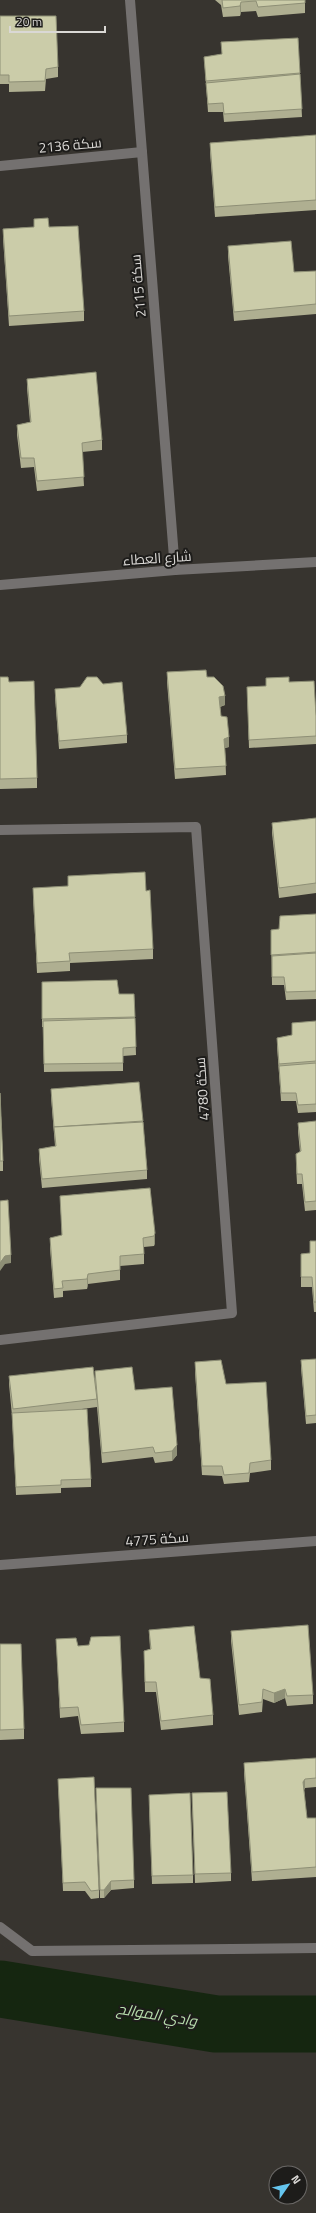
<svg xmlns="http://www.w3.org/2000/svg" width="316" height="2213" font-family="'Titillium Web',Cairo,sans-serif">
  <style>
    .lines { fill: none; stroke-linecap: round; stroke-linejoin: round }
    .river { stroke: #152610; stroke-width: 57 }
    .minor { stroke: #747170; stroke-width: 10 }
    .wall { fill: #afaf91 }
    .shaded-wall { fill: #8e8f76 }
    .building { fill: #cbcca9; stroke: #8e8f76 }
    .labels { text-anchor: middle; stroke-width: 4; stroke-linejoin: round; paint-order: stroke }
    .street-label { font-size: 14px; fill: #dad8d5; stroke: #1d1c1a }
    .water-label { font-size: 15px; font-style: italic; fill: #b7ddad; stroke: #1d1c1a }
  </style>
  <rect width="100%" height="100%" fill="#37342f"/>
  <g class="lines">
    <polyline class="river" points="0,1989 216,2024 316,2024"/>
    <g class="minor">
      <polyline points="130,0 175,570"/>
      <polyline points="0,166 142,152"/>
      <polyline points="0,585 175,570 316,562"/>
      <polyline points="0,830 196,827 232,1313 0,1340"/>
      <polyline points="0,1565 316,1541"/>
      <polyline points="0,1927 32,1951 316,1948"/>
    </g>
  </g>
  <g class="wall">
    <polygon points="215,0 305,0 305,13 258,17 256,11 241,12 240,16 223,17 221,5"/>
    <polygon points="0,16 58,67 58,77 46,79 45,91 9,92 9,84 0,84"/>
    <polygon points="298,38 302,117 224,122 223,112 208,112 204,57 222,54"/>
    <polygon points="316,135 316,210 215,217 210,152 210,143"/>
    <polygon points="34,219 49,227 84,311 84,321 9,326 3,238 3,229 34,227"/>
    <polygon points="228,246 294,272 316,271 316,314 234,321 228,256"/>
    <polygon points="27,379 102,440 102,450 82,452 84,486 37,491 34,467 21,468 17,435 17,425 30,422 27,388"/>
    <polygon points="167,672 207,677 225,705 220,707 221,716 229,747 225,748 226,775 175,779 167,682"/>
    <polygon points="0,677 9,682 37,778 37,788 0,789"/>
    <polygon points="289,682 316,716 316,744 249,748 247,687 266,686"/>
    <polygon points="55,689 127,735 127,743 59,749 55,697"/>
    <polygon points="316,818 316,893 279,898 272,833 272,823"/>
    <polygon points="33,888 146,891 153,949 153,959 70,963 70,971 37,973 33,897"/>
    <polygon points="316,914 316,999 286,1000 284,985 272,985 271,930 279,929"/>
    <polygon points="42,982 119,994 134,994 136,1055 123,1056 123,1071 44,1072 43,1027 42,1027"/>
    <polygon points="316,1021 316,1112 298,1113 296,1101 281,1101 277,1046 277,1038 292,1035"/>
    <polygon points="51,1089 143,1121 147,1170 147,1179 42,1188 39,1159 39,1149 55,1146 51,1097"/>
    <polygon points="0,1093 3,1161 3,1171 0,1171"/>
    <polygon points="316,1121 316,1210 305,1211 302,1184 297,1184 296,1164 296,1154 300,1152 298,1132 298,1123"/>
    <polygon points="150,1188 155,1243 154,1246 144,1247 144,1264 120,1266 120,1280 88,1284 87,1289 63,1291 63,1297 54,1298 50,1248 50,1238 62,1236 60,1196"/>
    <polygon points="316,1241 316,1312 314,1312 312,1287 301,1287 301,1254 310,1253"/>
    <polygon points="316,1359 316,1423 306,1424 301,1368 301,1360"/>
    <polygon points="195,1362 226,1384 271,1460 271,1470 250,1473 249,1482 224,1484 222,1476 202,1475 195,1372"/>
    <polygon points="95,1371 135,1390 177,1455 172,1461 155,1463 153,1457 102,1463 97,1407 82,1409 91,1479 91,1487 61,1488 61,1493 16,1495 12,1416 9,1384 9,1376 95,1378"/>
    <polygon points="149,1630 200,1678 213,1715 213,1725 161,1730 156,1692 145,1692 144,1651 150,1649"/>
    <polygon points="231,1631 313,1695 313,1704 287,1706 285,1698 274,1703 263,1699 262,1712 239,1715 231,1641"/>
    <polygon points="56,1639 78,1646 124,1722 124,1732 81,1734 78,1716 60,1718"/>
    <polygon points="0,1644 24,1729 24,1739 0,1740"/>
    <polygon points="316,1758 316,1787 305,1788 304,1790 307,1818 316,1818 316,1877 252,1881 244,1773 244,1763"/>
    <polygon points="58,1779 99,1890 99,1898 91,1899 85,1891 63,1891"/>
    <polygon points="96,1788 134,1880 134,1888 111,1890 104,1898 100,1898"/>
    <polygon points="192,1793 231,1873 231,1881 195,1883"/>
    <polygon points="149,1803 193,1875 193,1883 152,1884"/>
  </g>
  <g class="shaded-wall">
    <polygon points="241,2 241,12 240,16 240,6"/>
    <polygon points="225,696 225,705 219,707 219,697"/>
    <polygon points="229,737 229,747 224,748 224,739"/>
    <polygon points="155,1233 155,1243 154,1246 154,1236"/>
    <polygon points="11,1255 11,1263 5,1264 0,1271 0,1263 5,1256"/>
    <polygon points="88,1274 88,1284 87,1289 87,1279"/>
    <polygon points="177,1445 177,1455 172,1461 172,1451"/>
    <polygon points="285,1689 285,1698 274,1703 274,1693"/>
    <polygon points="305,1779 305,1788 303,1792 303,1782"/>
    <polygon points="111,1881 111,1890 104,1898 104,1890"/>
  </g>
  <g class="building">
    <polygon points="222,0 305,0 305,3 258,7 256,1 241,2 240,6 223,8"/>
    <polygon points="0,16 56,16 58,67 46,69 45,81 9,82 9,75 0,75"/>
    <polygon points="298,38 300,73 206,81 204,57 222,54 221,42"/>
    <polygon points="300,74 302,109 224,114 223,103 208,104 206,83"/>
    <polygon points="316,135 316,200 215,207 210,143"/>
    <polygon points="48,218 49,227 78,226 84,311 9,316 3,229 34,227 34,219"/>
    <polygon points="291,241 294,272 316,271 316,304 234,312 228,246"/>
    <polygon points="96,372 102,440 82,443 84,477 37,481 34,458 21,458 17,425 31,422 27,379"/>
    <polygon points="206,670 207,677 214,677 223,686 225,696 219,697 221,716 227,717 229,737 224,739 226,766 175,769 167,672"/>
    <polygon points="0,677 8,677 9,682 34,681 37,778 0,779"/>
    <polygon points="87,677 97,677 103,684 122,682 127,735 59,741 55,689 80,687"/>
    <polygon points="289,677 289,682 314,681 316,716 316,736 249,740 247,687 266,686 266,678"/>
    <polygon points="316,818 316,883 279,888 272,823"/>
    <polygon points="145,872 146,891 150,890 153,949 69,953 70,961 37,963 33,888 68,886 68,876"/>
    <polygon points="316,914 316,952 271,955 271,930 279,929 280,916"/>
    <polygon points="316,953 316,991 286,992 284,977 272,977 272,956"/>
    <polygon points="117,980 119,994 134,994 135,1017 42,1019 42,982"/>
    <polygon points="135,1018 136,1047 123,1048 123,1063 44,1064 43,1021"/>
    <polygon points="316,1021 316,1061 279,1064 277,1038 292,1035 292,1023"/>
    <polygon points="316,1063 316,1104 298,1105 296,1093 281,1093 279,1066"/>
    <polygon points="139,1082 143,1121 54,1127 51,1089"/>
    <polygon points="0,1093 3,1161 0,1161"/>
    <polygon points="316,1121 316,1201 305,1202 302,1174 297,1174 296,1154 301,1151 298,1123"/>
    <polygon points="143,1122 147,1170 42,1179 39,1149 56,1146 54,1127"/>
    <polygon points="150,1188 155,1233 154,1236 143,1238 144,1254 120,1256 120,1270 88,1274 87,1279 62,1281 63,1288 54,1289 50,1238 62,1235 60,1196"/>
    <polygon points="8,1200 11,1255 5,1256 0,1263 0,1201"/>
    <polygon points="310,1241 316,1241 316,1302 314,1302 312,1277 301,1277 301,1254 310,1253"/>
    <polygon points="316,1359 316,1415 306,1416 301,1360"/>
    <polygon points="221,1360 226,1384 266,1382 271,1460 250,1463 249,1473 224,1475 222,1466 202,1466 195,1362"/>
    <polygon points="93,1367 97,1399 13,1409 9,1376"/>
    <polygon points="132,1367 135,1390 172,1387 177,1445 172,1451 155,1453 153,1447 102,1453 95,1371"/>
    <polygon points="87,1409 91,1479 61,1480 61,1485 16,1487 12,1413"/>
    <polygon points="308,1625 313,1695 287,1696 285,1689 274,1693 263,1689 262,1702 239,1705 231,1631"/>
    <polygon points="194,1626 200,1678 210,1679 213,1715 161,1721 156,1682 145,1682 144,1651 151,1649 149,1630"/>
    <polygon points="120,1636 124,1722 81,1725 78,1707 60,1708 56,1639 76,1638 78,1646 89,1645 91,1637"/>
    <polygon points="0,1644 21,1644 24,1729 0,1730"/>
    <polygon points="316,1758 316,1778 305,1779 303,1782 307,1818 316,1818 316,1867 252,1872 244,1763"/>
    <polygon points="94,1777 99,1890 91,1891 85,1882 63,1883 58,1779"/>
    <polygon points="96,1788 131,1788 134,1880 111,1881 104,1890 100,1890"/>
    <polygon points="227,1792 231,1873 195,1874 192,1793"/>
    <polygon points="190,1793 193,1875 152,1876 149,1795"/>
  </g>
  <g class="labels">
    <g class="street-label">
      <text transform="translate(70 145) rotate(-5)" y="5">سكة 2136</text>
      <text transform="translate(138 286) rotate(-95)" y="5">سكة 2115</text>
      <text transform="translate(157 558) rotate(-4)" y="5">شارع العطاء</text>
      <text transform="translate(202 1089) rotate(-94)" y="5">سكة 4780</text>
      <text transform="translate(157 1539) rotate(-4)" y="5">سكة 4775</text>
    </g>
    <g class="water-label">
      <text transform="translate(157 2015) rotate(9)" y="5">وادي الموالح</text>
    </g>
  </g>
  <g transform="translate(288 2185) rotate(56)"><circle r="19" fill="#1d1c1a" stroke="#696765"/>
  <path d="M0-3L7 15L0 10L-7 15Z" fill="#65c5ee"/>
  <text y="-6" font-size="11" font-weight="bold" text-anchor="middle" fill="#dad8d5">N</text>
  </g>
  <path d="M10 26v6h95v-6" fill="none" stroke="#dad8d5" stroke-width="2"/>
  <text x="16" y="26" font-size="12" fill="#dad8d5" stroke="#1d1c1a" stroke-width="3" paint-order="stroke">20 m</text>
</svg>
